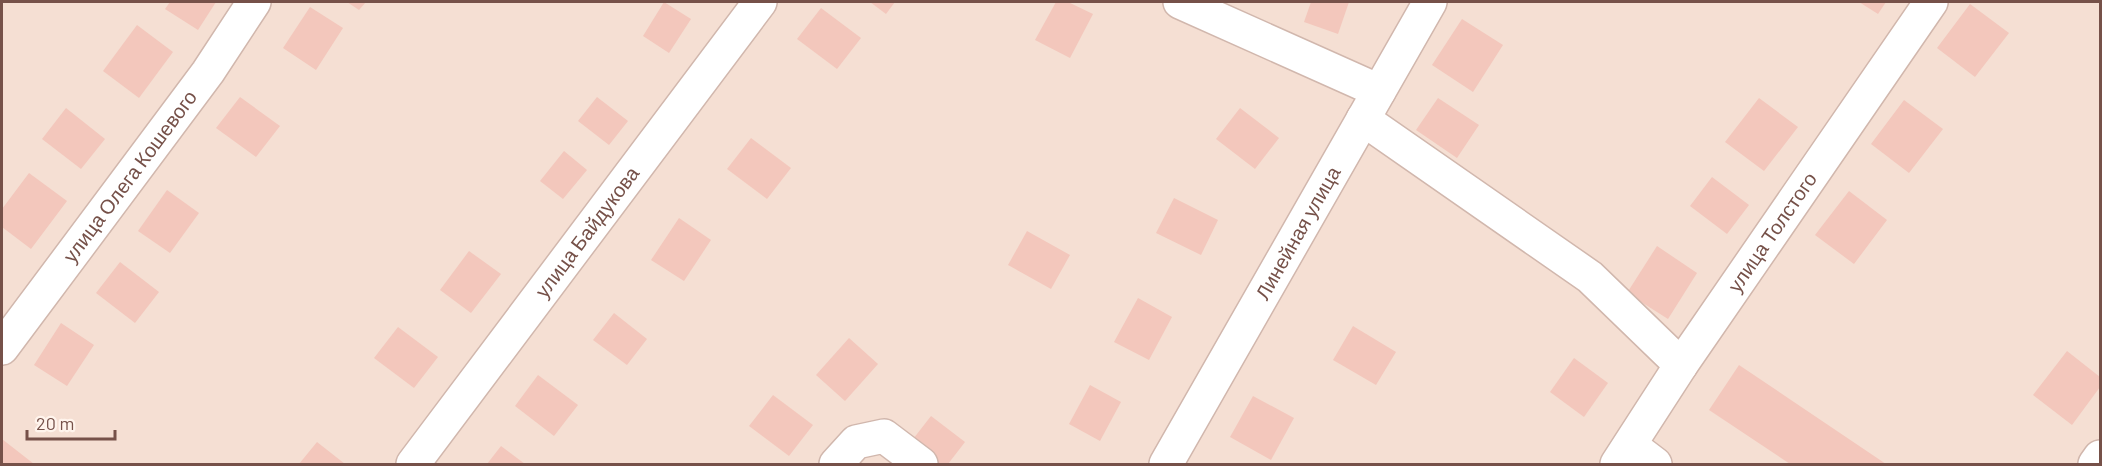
<svg xmlns="http://www.w3.org/2000/svg" width="2102" height="466" font-family="Barlow,sans-serif">
  <style>
    .residential { fill: #f5dfd3 }
    .building { fill: #f3c7bc }
    .lines { fill: none; stroke-linecap: round; stroke-linejoin: round }
    .minor-casing { stroke: #d1b7ad; stroke-width: 36 }
    .minor { stroke: #fff; stroke-width: 33 }
    .labels { text-anchor: middle; stroke-width: 4.5; stroke-linejoin: round; paint-order: stroke }
    .street-label { font-size: 20px; fill: #765149; stroke: #fff4ec }
  </style>
  <rect width="100%" height="100%" fill="#fdefe5"/>
  <rect class="residential" x="2" y="2" width="2098" height="462"/>
  <g class="building">
    <polygon points="170,2 216,2 198,30 165,9"/>
    <polygon points="347,2 366,2 359,10"/>
    <polygon points="664,2 691,19 669,53 643,36"/>
    <polygon points="870,2 895,2 886,14"/>
    <polygon points="1056,2 1068,2 1093,14 1070,58 1035,40"/>
    <polygon points="1311,2 1349,2 1338,34 1304,22"/>
    <polygon points="1859,2 1886,2 1878,14"/>
    <polygon points="1970,4 2009,33 1975,77 1937,48"/>
    <polygon points="310,7 343,28 316,70 283,48"/>
    <polygon points="821,8 861,38 837,69 797,39"/>
    <polygon points="1462,19 1503,45 1473,92 1432,65"/>
    <polygon points="137,25 173,52 139,98 103,71"/>
    <polygon points="240,97 280,126 256,157 216,128"/>
    <polygon points="597,97 628,121 609,145 578,121"/>
    <polygon points="1438,98 1479,125 1457,158 1416,130"/>
    <polygon points="1759,98 1798,127 1764,171 1725,142"/>
    <polygon points="1904,100 1943,129 1909,173 1871,144"/>
    <polygon points="66,108 105,139 81,169 42,139"/>
    <polygon points="1240,108 1279,138 1255,169 1216,139"/>
    <polygon points="751,138 791,168 767,199 727,169"/>
    <polygon points="564,151 587,170 563,199 540,181"/>
    <polygon points="29,173 67,201 31,249 2,227 2,209"/>
    <polygon points="1712,177 1749,205 1727,234 1690,206"/>
    <polygon points="167,190 199,213 170,253 138,231"/>
    <polygon points="1849,191 1887,220 1854,264 1815,235"/>
    <polygon points="1174,198 1218,220 1201,255 1156,233"/>
    <polygon points="679,218 711,240 684,281 651,260"/>
    <polygon points="1027,231 1070,255 1051,289 1008,265"/>
    <polygon points="1657,246 1697,273 1668,319 1627,293"/>
    <polygon points="469,251 501,274 471,313 440,290"/>
    <polygon points="120,262 159,292 135,323 96,293"/>
    <polygon points="1138,298 1172,317 1149,360 1114,342"/>
    <polygon points="614,313 647,339 627,365 593,340"/>
    <polygon points="61,323 94,345 67,386 34,365"/>
    <polygon points="1353,326 1396,352 1376,385 1333,360"/>
    <polygon points="398,327 438,357 414,388 374,358"/>
    <polygon points="849,338 878,364 845,401 816,375"/>
    <polygon points="2067,351 2100,377 2100,387 2072,425 2033,395"/>
    <polygon points="1574,358 1608,383 1584,417 1550,392"/>
    <polygon points="1739,365 1886,464 1790,464 1709,410"/>
    <polygon points="538,375 578,405 554,436 515,406"/>
    <polygon points="1090,385 1121,402 1100,441 1069,424"/>
    <polygon points="773,395 813,425 789,456 749,426"/>
    <polygon points="1253,396 1294,418 1271,460 1230,437"/>
    <polygon points="931,416 965,442 948,464 939,464 910,443"/>
    <polygon points="2,439 34,464 2,464"/>
    <polygon points="317,442 345,464 299,464"/>
    <polygon points="501,446 525,464 487,464"/>
  </g>
  <g class="lines">
    <g class="minor-casing">
      <g id="minor">
        <polyline points="1180,2 1379,91"/>
        <polyline points="1363,119 1590,277 1681,365"/>
        <path id="s1" d="M2,348L208,72L254,2"/>
        <polyline points="1630,445 1655,464"/>
        <path id="s2" d="M413,464L760,2"/>
        <polyline points="836,464 856,442 884,436 921,464"/>
        <path id="s3" d="M1166,464L1430,2"/>
        <path id="s4" d="M1617,464L1681,365L1931,2"/>
        <polyline points="2095,464 2100,457"/>
      </g>
    </g>
    <use href="#minor" class="minor"/>
  </g>
  <g class="labels">
    <g class="street-label">
      <text dy="7" stroke="none"><textPath href="#s1" startOffset="214">улица Олега Кошевого</textPath></text>
      <text dy="7" stroke="none"><textPath href="#s4" startOffset="279">улица Толстого</textPath></text>
      <text dy="7" stroke="none"><textPath href="#s2" startOffset="290">улица Байдукова</textPath></text>
      <text dy="7" stroke="none"><textPath href="#s3" startOffset="266">Линейная улица</textPath></text>
    </g>
  </g>
  <rect width="2102" height="466" fill="none" stroke="#765149" stroke-width="6"/>
  <path d="M27 430v9h88v-9" fill="none" stroke="#765149" stroke-width="3"/>
  <text x="36" y="430" font-size="18" fill="#765149" stroke="#fff4ec" stroke-width="4.5" paint-order="stroke">20 m</text>
</svg>
